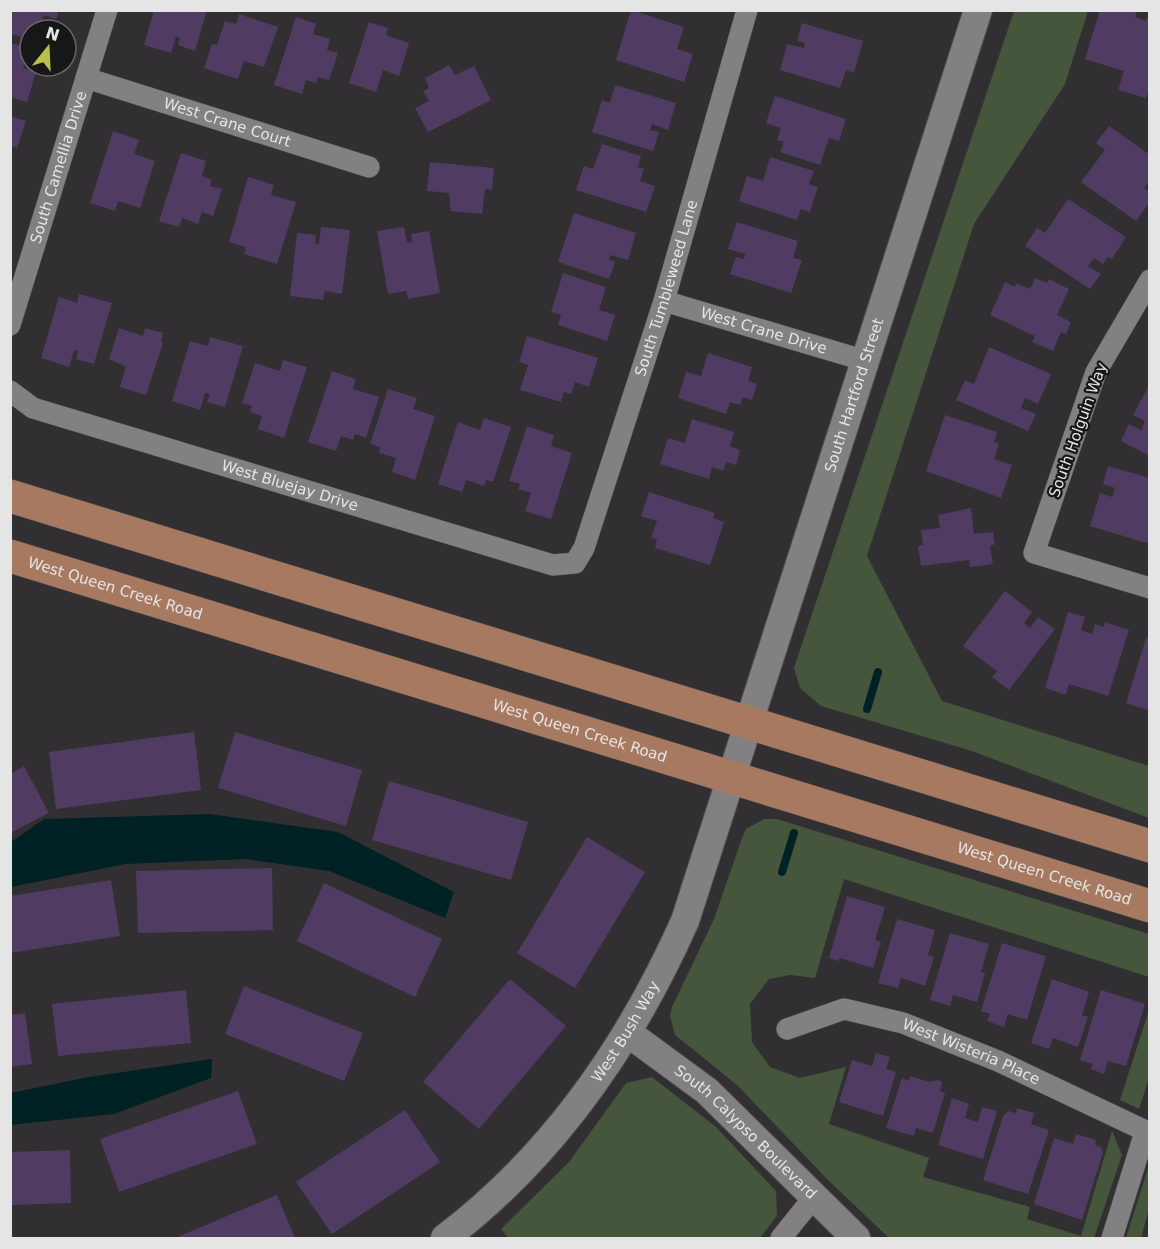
<svg xmlns="http://www.w3.org/2000/svg" width="1160" height="1249" font-family="'DejaVu Sans',sans-serif">
  <style>
    .green { fill: #45563c }
    .water { fill: #002225 }
    .lines { fill: none; stroke-linecap: round; stroke-linejoin: round }
    .stream { stroke: #002225; stroke-width: 8 }
    .building { fill: #503c62 }
    .street-casing { stroke: #4e4d4e; stroke-width: 22 }
    .secondary-casing { stroke: #4e4d4e; stroke-width: 30 }
    .primary-casing { stroke: #4e4d4e; stroke-width: 34 }
    .street { stroke: #828082; stroke-width: 21 }
    .secondary { stroke: #828082; stroke-width: 28 }
    .primary { stroke: #a77960; stroke-width: 33 }
    .labels { text-anchor: middle; stroke-width: 4.5; stroke-linejoin: round; paint-order: stroke }
    .street-label { font-size: 15px; fill: #e6e5e6; stroke: #181718 }
  </style>
  <rect width="100%" height="100%" fill="#312f31"/>
  <g class="green">
    <polygon points="1014,11 1088,11 1065,84 974,224 867,556 942,701 1149,766 1149,818 972,751 821,706 800,688 794,668"/>
    <polygon points="764,819 777,819 1149,934 1149,977 844,879 815,978 790,975 769,979 750,1004 752,1042 770,1067 800,1078 846,1067 829,1124 929,1158 923,1177 1030,1207 1027,1219 1081,1236 1112,1131 1122,1155 1094,1238 889,1238 828,1180 737,1085 675,1035 670,1016 672,1007 714,919 742,838 746,829"/>
    <polygon points="1149,1010 1149,1078 1139,1109 1120,1100"/>
    <polygon points="652,1077 716,1127 776,1191 777,1216 760,1238 508,1238 501,1229 569,1162 626,1083"/>
    <polygon points="1149,1165 1149,1209 1141,1238 1126,1238"/>
  </g>
  <g class="water">
    <polygon points="210,814 338,832 454,892 445,918 329,871 246,859 125,864 11,887 11,842 44,819"/>
    <polygon points="212,1059 211,1078 114,1114 11,1125 11,1093 89,1077"/>
  </g>
  <g class="lines">
    <g class="stream">
      <polyline points="867,709 878,672"/>
      <polyline points="782,872 794,833"/>
    </g>
  </g>
  <g class="building">
    <polygon points="10,10 59,10 56,19 44,15 39,30 30,30 28,39 10,34"/>
    <polygon points="154,10 207,10 195,51 178,45 180,38 176,36 171,53 144,45"/>
    <polygon points="631,10 684,27 677,49 693,54 684,82 616,60"/>
    <polygon points="1100,10 1137,10 1135,17 1146,21 1150,11 1150,87 1146,98 1118,90 1124,71 1085,59"/>
    <polygon points="239,14 278,27 264,67 244,61 238,79 204,68 212,44 217,45 225,21 236,24"/>
    <polygon points="296,17 316,24 313,34 330,39 327,50 338,53 329,80 318,77 316,83 306,80 302,94 274,85"/>
    <polygon points="369,22 388,28 386,35 409,43 399,76 383,70 376,92 349,83"/>
    <polygon points="802,23 863,41 854,73 846,70 840,88 780,70 787,44 804,48 805,43 797,41"/>
    <polygon points="10,43 29,48 23,68 36,72 27,102 10,97"/>
    <polygon points="449,65 455,75 474,66 491,100 428,132 415,108 429,101 423,91 429,88 425,78"/>
    <polygon points="615,85 676,103 668,130 652,124 650,130 659,132 653,151 592,132 602,100 610,103"/>
    <polygon points="775,96 846,119 839,141 829,138 820,165 780,152 784,142 777,140 781,128 766,123"/>
    <polygon points="10,116 26,121 17,148 10,146"/>
    <polygon points="1109,126 1150,155 1150,181 1144,188 1150,192 1150,202 1136,221 1081,182 1105,150 1096,143"/>
    <polygon points="113,131 139,140 134,154 155,161 140,208 118,201 115,211 90,203"/>
    <polygon points="602,144 641,156 638,167 644,169 640,181 655,186 646,212 576,190 584,166 593,169"/>
    <polygon points="181,153 206,161 202,176 212,180 210,186 222,189 213,216 202,212 198,224 182,218 179,227 159,221"/>
    <polygon points="770,157 814,171 809,184 818,187 810,212 801,209 797,220 739,201 747,176 763,181"/>
    <polygon points="430,162 494,168 492,190 485,189 482,214 451,211 449,193 427,191"/>
    <polygon points="248,177 274,185 271,195 296,202 277,264 244,254 246,247 229,242"/>
    <polygon points="1068,199 1126,237 1112,259 1108,257 1103,264 1094,258 1088,266 1101,274 1090,289 1025,246 1037,228 1045,233"/>
    <polygon points="574,213 636,233 628,260 610,255 609,260 615,262 609,279 558,262"/>
    <polygon points="737,222 798,241 793,258 802,260 791,293 730,274 736,257 744,259 745,254 728,249"/>
    <polygon points="321,227 350,230 342,294 325,291 323,300 290,296 297,233 316,235 315,243 319,244"/>
    <polygon points="404,227 407,243 412,242 411,234 429,231 440,293 408,299 406,291 388,294 377,231"/>
    <polygon points="563,273 606,287 599,310 615,315 607,341 558,325 561,315 551,312"/>
    <polygon points="1035,278 1047,283 1049,279 1069,289 1057,315 1071,322 1066,334 1061,332 1053,351 1032,342 1035,336 990,315 1005,282 1015,287 1016,283 1030,289"/>
    <polygon points="79,294 112,303 94,364 76,359 78,351 74,350 69,367 41,358 59,297 77,303"/>
    <polygon points="119,328 143,336 145,328 163,333 161,342 163,343 146,395 120,387 126,367 109,359"/>
    <polygon points="527,336 598,358 589,387 575,382 571,394 564,392 561,402 520,390 528,365 519,362"/>
    <polygon points="210,337 243,346 225,407 207,402 210,394 205,393 200,410 172,401 190,341 208,346"/>
    <polygon points="989,347 1051,374 1038,404 1025,398 1021,408 1036,414 1028,431 956,400 965,380 974,384"/>
    <polygon points="708,353 752,367 748,381 757,384 752,400 743,397 740,405 730,402 726,414 678,398 686,372 701,376"/>
    <polygon points="283,360 307,367 284,438 258,429 262,416 250,412 252,406 242,403 255,363 280,371"/>
    <polygon points="332,371 356,379 353,389 379,397 366,438 355,434 353,440 341,436 336,451 308,442"/>
    <polygon points="1150,384 1150,456 1121,441 1129,424 1141,430 1145,421 1133,415"/>
    <polygon points="388,389 417,398 413,409 435,416 415,480 392,472 396,458 379,453 380,447 370,444"/>
    <polygon points="945,415 997,432 994,442 999,444 994,459 1012,465 1001,498 926,471"/>
    <polygon points="484,418 511,427 493,482 486,480 484,486 466,480 462,492 438,484 458,422 480,430"/>
    <polygon points="692,419 734,432 730,446 740,450 736,465 726,462 723,471 712,467 709,479 660,464 668,438 685,443"/>
    <polygon points="527,426 554,435 551,446 572,453 551,519 525,511 531,493 518,489 520,484 509,481"/>
    <polygon points="1108,466 1150,478 1150,544 1090,526 1100,493 1112,497 1115,488 1103,484"/>
    <polygon points="649,492 715,513 713,518 724,522 710,565 655,548 657,539 651,538 657,521 641,516"/>
    <polygon points="971,508 974,534 993,532 995,544 990,546 993,564 970,567 969,560 921,566 918,546 923,545 921,530 940,528 938,515"/>
    <polygon points="1005,591 1032,612 1024,623 1030,628 1038,617 1055,629 1009,690 992,677 997,671 963,646"/>
    <polygon points="1068,612 1085,617 1081,630 1092,634 1095,624 1104,627 1105,622 1129,630 1108,696 1069,684 1066,695 1045,688"/>
    <polygon points="1146,638 1150,639 1150,711 1126,703"/>
    <polygon points="194,732 201,790 56,809 49,752"/>
    <polygon points="235,732 362,770 346,826 218,788"/>
    <polygon points="24,766 49,813 10,833 10,774"/>
    <polygon points="389,781 528,822 511,880 372,840"/>
    <polygon points="587,837 645,872 575,988 517,953"/>
    <polygon points="272,868 273,930 138,933 136,871"/>
    <polygon points="111,880 120,936 10,953 10,896"/>
    <polygon points="324,883 442,939 415,997 297,941"/>
    <polygon points="847,896 885,907 875,940 881,942 873,968 840,958 839,961 829,958"/>
    <polygon points="897,919 935,930 928,955 934,957 925,986 901,978 898,988 878,983"/>
    <polygon points="950,933 989,944 981,972 985,973 977,1002 953,995 950,1006 930,1000"/>
    <polygon points="1002,943 1046,956 1027,1020 1008,1014 1004,1027 987,1021 990,1014 981,1011"/>
    <polygon points="510,979 566,1026 479,1129 423,1082"/>
    <polygon points="1052,979 1089,992 1082,1015 1088,1017 1078,1047 1053,1038 1049,1049 1031,1043"/>
    <polygon points="244,986 363,1033 344,1081 225,1034"/>
    <polygon points="186,990 191,1043 58,1056 52,1004"/>
    <polygon points="1101,990 1145,1004 1126,1066 1108,1061 1104,1074 1091,1069 1093,1064 1080,1060"/>
    <polygon points="25,1013 32,1064 10,1067 10,1015"/>
    <polygon points="876,1053 890,1057 886,1069 896,1072 883,1116 839,1102 852,1060 872,1066"/>
    <polygon points="910,1076 929,1082 939,1080 942,1083 940,1091 945,1093 933,1133 916,1128 914,1136 886,1128 902,1078 909,1081"/>
    <polygon points="238,1091 257,1144 119,1192 100,1139"/>
    <polygon points="952,1098 969,1104 965,1118 978,1122 982,1107 997,1111 983,1159 938,1145"/>
    <polygon points="1017,1108 1034,1113 1031,1124 1049,1130 1028,1194 983,1180 1003,1116 1008,1111 1016,1113"/>
    <polygon points="405,1110 440,1162 332,1234 296,1182"/>
    <polygon points="1076,1134 1096,1140 1095,1145 1101,1147 1103,1152 1082,1220 1034,1204 1054,1138 1073,1144"/>
    <polygon points="70,1150 71,1203 10,1205 10,1152"/>
    <polygon points="277,1195 295,1238 175,1238"/>
  </g>
  <g class="lines">
    <g class="street-casing">
      <g id="street">
        <path id="s1" d="M86,78L369,167"/>
        <polyline points="1150,280 1096,372 1034,553 1150,588"/>
        <path id="s2" d="M664,301L863,360"/>
        <path id="s3" d="M10,325L107,10"/>
        <path id="s4" d="M10,391L33,408L553,565L575,563L584,548L664,301L747,10"/>
        <path id="s5" d="M787,1029L844,1009L903,1023L998,1061L1150,1133"/>
        <polyline points="781,1238 814,1197"/>
        <polyline points="1112,1238 1145,1132"/>
      </g>
    </g>
    <g class="secondary-casing">
      <g id="secondary">
        <path id="s6" d="M628,1033L707,1091L856,1238"/>
        <path id="s7" d="M445,1238C553,1156 630,1044 685,921L978,10"/>
      </g>
    </g>
    <g class="primary-casing">
      <g id="primary">
        <polyline points="10,496 1150,846"/>
        <path id="s8" d="M10,556L1150,906"/>
      </g>
    </g>
    <use href="#street" class="street"/>
    <use href="#secondary" class="secondary"/>
    <use href="#primary" class="primary"/>
  </g>
  <g class="labels">
    <g class="street-label">
      <text dy="5" stroke="none"><textPath href="#s1" startOffset="148">West Crane Court</textPath></text>
      <text dy="5" stroke="none"><textPath href="#s3" startOffset="165">South Camellia Drive</textPath></text>
      <text dy="5" stroke="none"><textPath href="#s4" startOffset="884">South Tumbleweed Lane</textPath></text>
      <text dy="5" stroke="none"><textPath href="#s2" startOffset="104">West Crane Drive</textPath></text>
      <text dy="5" stroke="none"><textPath href="#s7" startOffset="954">South Hartford Street</textPath></text>
      <text transform="translate(1078 430) rotate(-70)" y="5">South Holguin Way</text>
      <text dy="5" stroke="none"><textPath href="#s4" startOffset="297">West Bluejay Drive</textPath></text>
      <text dy="5" stroke="none"><textPath href="#s8" startOffset="110">West Queen Creek Road</textPath></text>
      <text dy="5" stroke="none"><textPath href="#s8" startOffset="596">West Queen Creek Road</textPath></text>
      <text dy="5" stroke="none"><textPath href="#s8" startOffset="1082">West Queen Creek Road</textPath></text>
      <text dy="5" stroke="none"><textPath href="#s7" startOffset="276">West Bush Way</textPath></text>
      <text dy="5" stroke="none"><textPath href="#s5" startOffset="195">West Wisteria Place</textPath></text>
      <text dy="5" stroke="none"><textPath href="#s6" startOffset="154">South Calypso Boulevard</textPath></text>
    </g>
  </g>
  <rect width="1160" height="1249" fill="none" stroke="#e6e5e6" stroke-width="24"/>
  <g transform="translate(48 48) rotate(18)"><circle r="28" fill="#181718" stroke="#6a696a" stroke-width="1.5"/>
  <path d="M0-4.5L10 22L0 15L-10 22Z" fill="#b9c046"/>
  <text y="-9" font-size="16" font-weight="bold" text-anchor="middle" fill="#e6e5e6">N</text>
  </g>
</svg>
